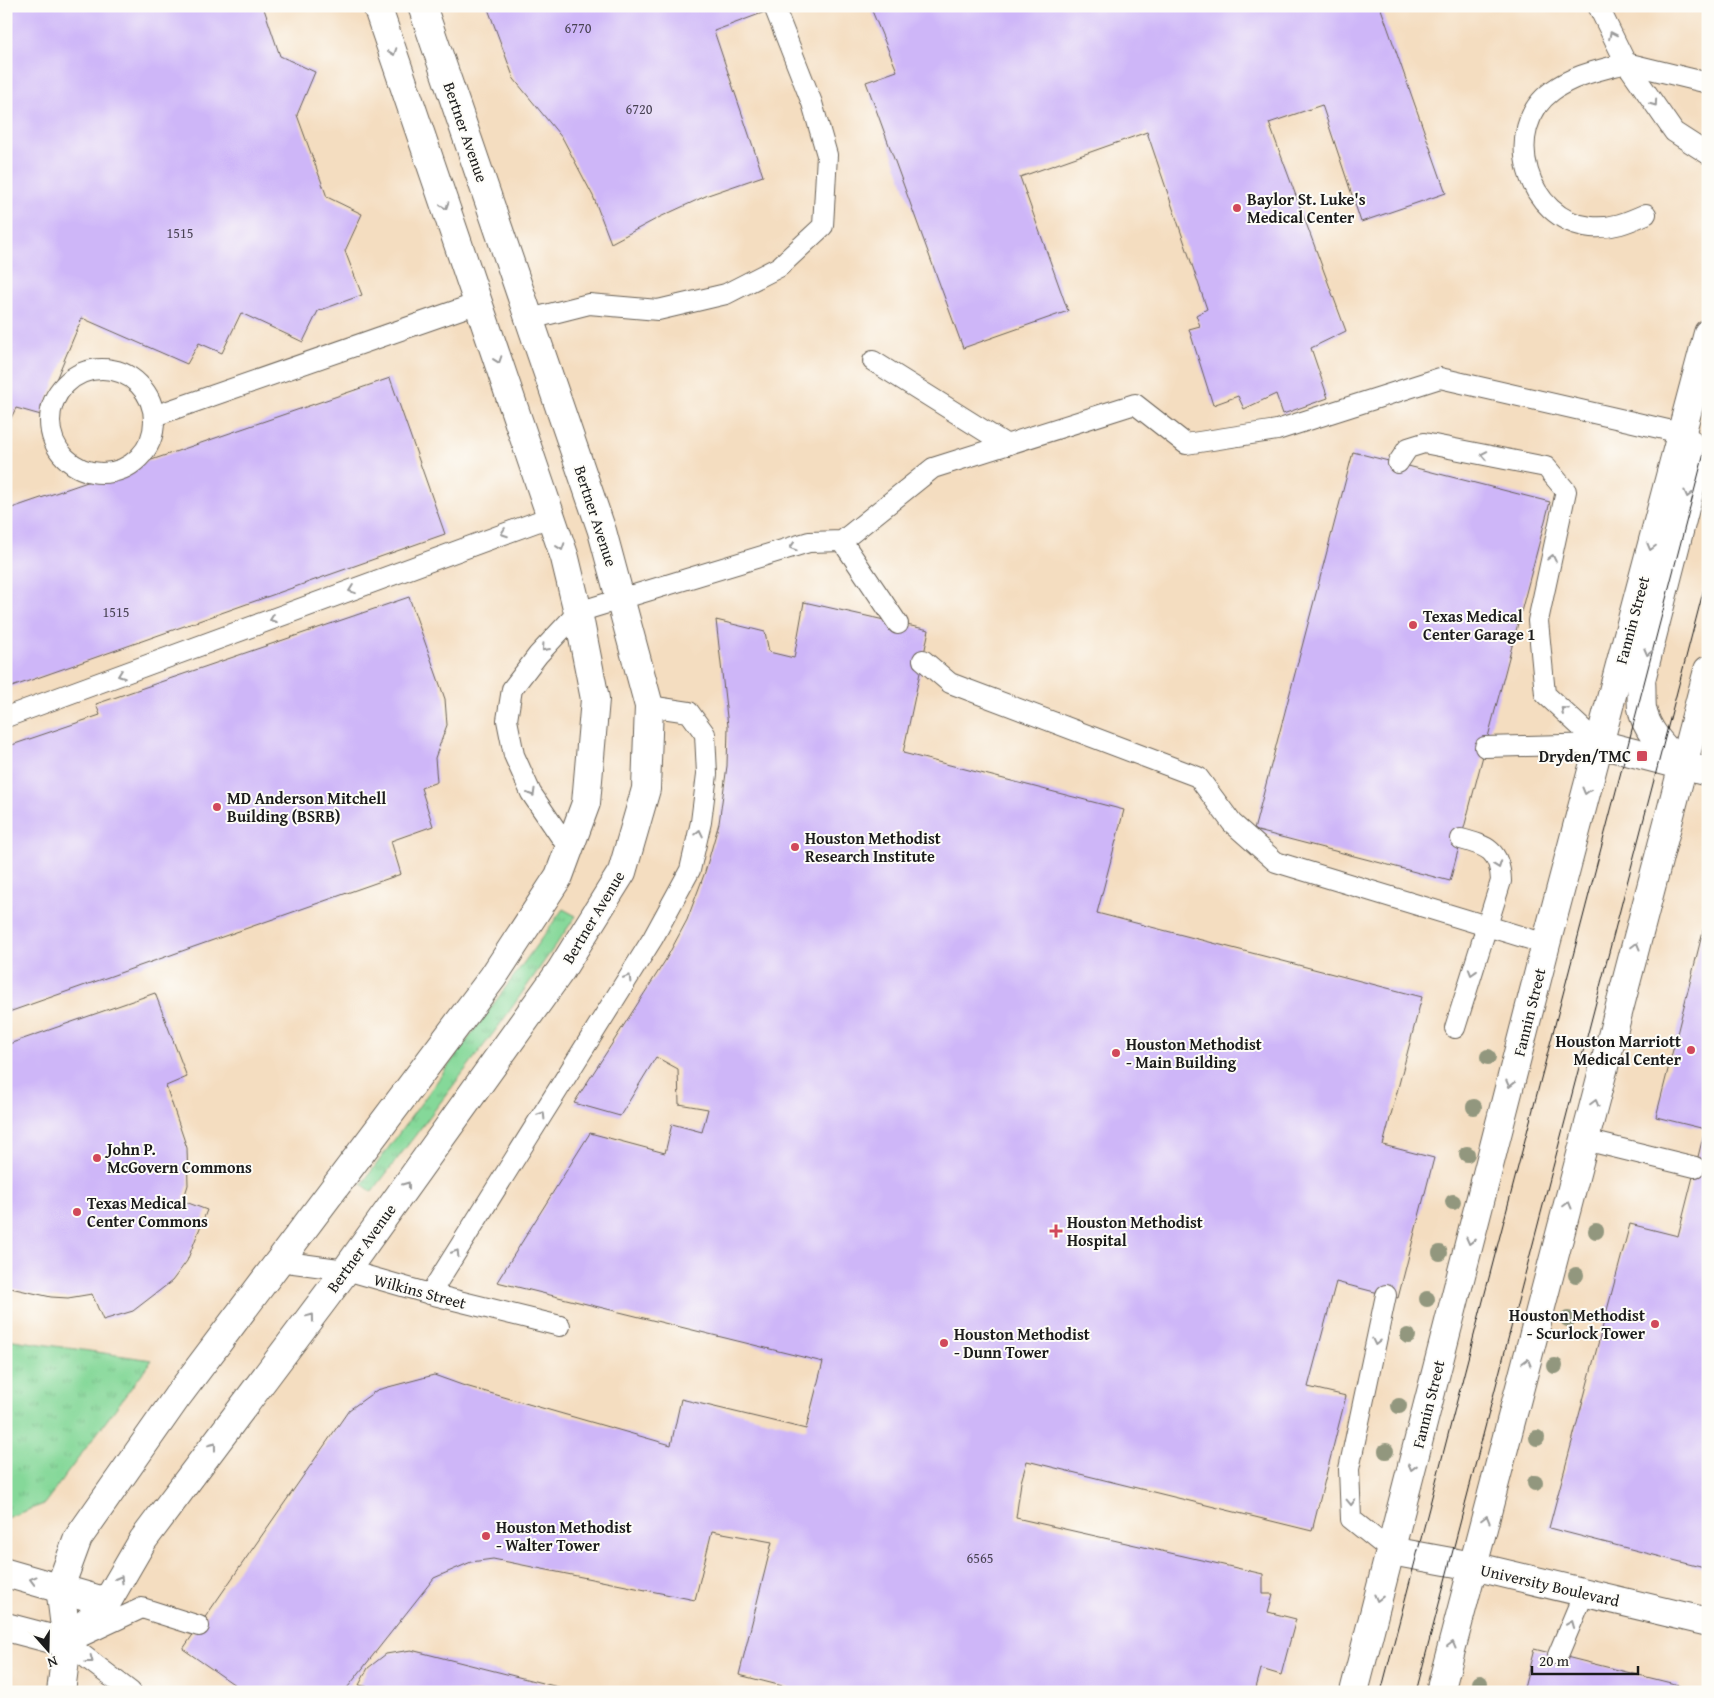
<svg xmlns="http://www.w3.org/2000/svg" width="1714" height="1698" font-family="'Gentium Book Plus',serif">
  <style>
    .grass { fill: url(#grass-tufts); stroke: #507a5a }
    .building { fill: #ceb6f8 }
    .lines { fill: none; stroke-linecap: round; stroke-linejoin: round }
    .service-casing { stroke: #686055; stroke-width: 22 }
    .tertiary-casing { stroke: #686055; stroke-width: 30 }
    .secondary-casing { stroke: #686055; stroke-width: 30 }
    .primary-casing { stroke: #686055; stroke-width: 30 }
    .service { stroke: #fff; stroke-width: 20 }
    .tertiary { stroke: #fff; stroke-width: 28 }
    .secondary { stroke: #fff; stroke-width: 28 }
    .primary { stroke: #fff; stroke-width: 28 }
    .tram { stroke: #1c1c1c; stroke-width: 1 }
    .tree { fill: #92977e }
    .oneway { stroke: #999 }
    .poi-dot { fill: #d1495b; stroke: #fdfcf7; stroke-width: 2 }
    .labels { text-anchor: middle; stroke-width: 4; stroke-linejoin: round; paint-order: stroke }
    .number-label { font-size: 14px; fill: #484253 }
    .street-label { font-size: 16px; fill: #1c1c1c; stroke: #fdfcf7 }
    .poi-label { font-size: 16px; font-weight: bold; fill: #1c1c1c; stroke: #fdfcf7; text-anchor: start }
  </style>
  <defs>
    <pattern id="grass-tufts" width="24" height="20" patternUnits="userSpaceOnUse" patternTransform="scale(1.25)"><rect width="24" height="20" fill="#85d899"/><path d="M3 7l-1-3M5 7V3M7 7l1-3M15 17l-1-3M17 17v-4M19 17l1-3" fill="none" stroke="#72b983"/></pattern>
  </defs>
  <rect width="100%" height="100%" fill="#fdfcf7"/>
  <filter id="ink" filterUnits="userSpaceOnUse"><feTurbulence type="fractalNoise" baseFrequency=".02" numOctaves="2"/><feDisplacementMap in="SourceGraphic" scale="10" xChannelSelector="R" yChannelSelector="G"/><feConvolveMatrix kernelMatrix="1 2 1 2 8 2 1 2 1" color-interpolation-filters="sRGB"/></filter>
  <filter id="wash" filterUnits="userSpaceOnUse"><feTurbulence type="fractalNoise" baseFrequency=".0096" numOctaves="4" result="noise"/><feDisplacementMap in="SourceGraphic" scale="20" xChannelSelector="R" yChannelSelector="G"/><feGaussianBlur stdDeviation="1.12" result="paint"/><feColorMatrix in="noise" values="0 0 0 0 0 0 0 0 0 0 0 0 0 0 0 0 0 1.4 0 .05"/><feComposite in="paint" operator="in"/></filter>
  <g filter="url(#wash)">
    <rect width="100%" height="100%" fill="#f4ddc0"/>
    <g class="grass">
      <polygon points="563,909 576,916 501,1023 372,1192 362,1184"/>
      <polygon points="6,1339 152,1360 44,1504 6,1518"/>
    </g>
    <g id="blocks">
      <g class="building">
        <polygon points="6,6 263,6 280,56 315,72 297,115 327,197 362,214 345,251 362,295 318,311 303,342 241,313 222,353 199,343 187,364 82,318 41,415 16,408 6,428"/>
        <polygon points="487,6 781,6 714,31 763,176 708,195 660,217 611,243 593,196 563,139 514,79"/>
        <polygon points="870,6 1380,6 1446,193 1361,222 1322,105 1269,123 1346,331 1311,348 1328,398 1283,414 1276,394 1244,409 1238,396 1213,405 1189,329 1200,326 1196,315 1207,309 1147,132 1020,177 1068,311 963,348 866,82 897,71"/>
        <polygon points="390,378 445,534 6,689 6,510"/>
        <polygon points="1353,452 1550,502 1450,881 1254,830"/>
        <polygon points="409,597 445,699 447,725 435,758 437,782 421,788 433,826 391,841 401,874 6,1013 6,747 100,715 96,704"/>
        <polygon points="804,602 929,630 903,753 1124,810 1097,913 1422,997 1383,1145 1434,1158 1398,1298 1336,1282 1308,1387 1346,1396 1312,1531 1027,1461 1021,1482 1016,1518 1263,1574 1263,1594 1273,1594 1268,1612 1296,1619 1281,1675 1261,1669 1255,1692 806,1692 739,1675 772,1542 712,1531 695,1600 493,1559 471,1562 434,1578 344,1692 245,1692 183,1649 349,1410 377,1390 434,1375 462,1385 671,1445 681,1399 806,1429 823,1362 497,1282 590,1133 665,1153 672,1124 702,1132 708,1109 679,1104 678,1069 656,1057 620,1116 574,1103 665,961 687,920 705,872 719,823 727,766 728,726 716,620 765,632 769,652 794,658"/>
        <polygon points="1707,915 1708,916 1708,1569 1549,1528 1630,1224 1678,1236 1705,1129 1656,1117"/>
        <polygon points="155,993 187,1077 166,1086 187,1148 188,1185 183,1201 207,1210 187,1261 172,1281 133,1311 103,1320 92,1294 68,1298 51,1297 6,1287 6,1045"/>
        <polygon points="1534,1649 1679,1685 1678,1692 1523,1692"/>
        <polygon points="411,1650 574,1691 574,1692 378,1692 378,1689 359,1685 368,1668 386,1654"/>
      </g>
    </g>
  </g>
  <g filter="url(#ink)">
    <use href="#blocks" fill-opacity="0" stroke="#686055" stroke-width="1"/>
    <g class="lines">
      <g class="service-casing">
        <g id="service">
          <polyline points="1598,6 1626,63 1674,132 1708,154"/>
          <path d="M1626,63C1600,70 1573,75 1552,91C1500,129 1527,221 1591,227C1612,229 1628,222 1646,214"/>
          <polyline points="1626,63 1708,83"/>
          <polyline points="530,319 589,304 658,310 726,294 779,267 823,226 827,155 812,103 775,9"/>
          <polyline points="873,361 1007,445"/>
          <circle cx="102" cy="421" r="52"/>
          <polyline points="154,416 478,303"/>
          <polyline points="1398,463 1408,448 1424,443 1546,467 1566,491 1538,621 1545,694 1599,744"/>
          <polyline points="842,541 898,624"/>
          <polyline points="923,660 950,683 1198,777 1232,823 1276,862 1546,944"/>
          <polyline points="6,717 550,517"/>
          <polyline points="1485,747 1599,744"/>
          <polyline points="569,849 531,793 514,755 507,720 512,689 538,655 578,612 809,542 842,541 933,468 1135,404 1186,444 1277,430 1440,378 1681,433"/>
          <path d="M1455,1028L1501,881C1500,850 1487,846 1461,839"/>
          <polyline points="1585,1140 1695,1167"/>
          <polyline points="279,1261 346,1270 430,1294 560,1326"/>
          <polyline points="430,1294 653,938 690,870 701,822 707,774 705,734 689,712 649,706"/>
          <polyline points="1386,1295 1349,1469 1351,1519 1391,1551"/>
          <polyline points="1558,1655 1584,1593"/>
          <polyline points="131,1692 67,1643 142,1608 199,1626"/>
        </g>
      </g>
      <g class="tertiary-casing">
        <g id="tertiary">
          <polyline points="1599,744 1708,772"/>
          <polyline points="6,1573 107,1602"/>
          <polyline points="6,1627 67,1643"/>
          <polyline points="67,1643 107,1602 143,1540 346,1270 561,970 622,872 646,789 649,706 602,531 422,6"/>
          <polyline points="61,1692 67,1643 60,1587 78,1538 177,1397 493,977 559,876 586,803 595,699 578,612 565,558 377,6"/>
        </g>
      </g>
      <g class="secondary-casing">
        <polyline id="secondary" points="1391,1551 1473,1566 1708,1622"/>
      </g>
      <g class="primary-casing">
        <g id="primary">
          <path d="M1681,433L1694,450L1695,469L1641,680C1642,689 1641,699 1642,708C1646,732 1666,750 1682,766"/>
          <polyline points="1354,1692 1546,944 1708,333"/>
          <polyline points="1440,1692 1708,670"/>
        </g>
      </g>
      <use href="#service" class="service"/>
      <use href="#tertiary" class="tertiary"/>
      <use href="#secondary" class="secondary"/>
      <use href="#primary" class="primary"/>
      <g class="tram">
        <polyline points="1381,1692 1708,438"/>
        <polyline points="1416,1692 1708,573"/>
      </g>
    </g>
    <g class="tree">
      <circle cx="1488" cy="1057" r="8"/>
      <circle cx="1474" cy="1107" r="8"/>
      <circle cx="1467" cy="1154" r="8"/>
      <circle cx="1453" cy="1202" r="8"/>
      <circle cx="1596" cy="1231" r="8"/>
      <circle cx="1440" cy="1253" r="8"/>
      <circle cx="1576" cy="1275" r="8"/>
      <circle cx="1427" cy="1299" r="8"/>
      <circle cx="1568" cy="1319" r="8"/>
      <circle cx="1408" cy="1336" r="8"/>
      <circle cx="1555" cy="1366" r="8"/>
      <circle cx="1399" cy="1406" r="8"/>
      <circle cx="1537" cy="1438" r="8"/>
      <circle cx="1386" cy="1451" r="8"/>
      <circle cx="1535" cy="1483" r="8"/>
      <circle cx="1480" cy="1683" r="8"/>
    </g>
    <defs><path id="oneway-chevron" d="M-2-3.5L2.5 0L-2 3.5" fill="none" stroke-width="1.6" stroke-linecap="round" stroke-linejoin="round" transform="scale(1.25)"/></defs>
    <g class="oneway">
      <use href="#oneway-chevron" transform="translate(1612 35) rotate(-116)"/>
      <use href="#oneway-chevron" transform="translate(393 52) rotate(71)"/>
      <use href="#oneway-chevron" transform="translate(1654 103) rotate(55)"/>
      <use href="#oneway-chevron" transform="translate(445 206) rotate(71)"/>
      <use href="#oneway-chevron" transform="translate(498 360) rotate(71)"/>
      <use href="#oneway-chevron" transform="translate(1484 455) rotate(-169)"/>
      <use href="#oneway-chevron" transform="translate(1688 494) rotate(104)"/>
      <use href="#oneway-chevron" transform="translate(504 533) rotate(160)"/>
      <use href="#oneway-chevron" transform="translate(561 547) rotate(71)"/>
      <use href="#oneway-chevron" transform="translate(793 547) rotate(163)"/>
      <use href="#oneway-chevron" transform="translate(1651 547) rotate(105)"/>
      <use href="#oneway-chevron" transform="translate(1552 558) rotate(-78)"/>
      <use href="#oneway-chevron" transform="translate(352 590) rotate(160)"/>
      <use href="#oneway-chevron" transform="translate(273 619) rotate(160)"/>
      <use href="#oneway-chevron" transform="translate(545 648) rotate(132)"/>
      <use href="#oneway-chevron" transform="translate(1648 652) rotate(104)"/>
      <use href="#oneway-chevron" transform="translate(121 675) rotate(160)"/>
      <use href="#oneway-chevron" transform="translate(1564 710) rotate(-138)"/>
      <use href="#oneway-chevron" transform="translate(1586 791) rotate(105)"/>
      <use href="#oneway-chevron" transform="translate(532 793) rotate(60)"/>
      <use href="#oneway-chevron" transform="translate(699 833) rotate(-78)"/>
      <use href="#oneway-chevron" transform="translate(1498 865) rotate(70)"/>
      <use href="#oneway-chevron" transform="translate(1636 946) rotate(-75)"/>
      <use href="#oneway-chevron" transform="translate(1472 972) rotate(107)"/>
      <use href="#oneway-chevron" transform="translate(628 978) rotate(-58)"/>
      <use href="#oneway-chevron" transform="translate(1510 1084) rotate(104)"/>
      <use href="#oneway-chevron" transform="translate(1595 1103) rotate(-75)"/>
      <use href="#oneway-chevron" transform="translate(542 1115) rotate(-58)"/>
      <use href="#oneway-chevron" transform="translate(407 1185) rotate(-54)"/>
      <use href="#oneway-chevron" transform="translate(1568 1205) rotate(-75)"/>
      <use href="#oneway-chevron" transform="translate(1470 1241) rotate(104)"/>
      <use href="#oneway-chevron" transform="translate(456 1253) rotate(-58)"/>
      <use href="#oneway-chevron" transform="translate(311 1317) rotate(-53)"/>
      <use href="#oneway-chevron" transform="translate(1376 1342) rotate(102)"/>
      <use href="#oneway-chevron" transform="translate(1527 1362) rotate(-75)"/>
      <use href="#oneway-chevron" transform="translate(213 1446) rotate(-53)"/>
      <use href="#oneway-chevron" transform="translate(1412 1467) rotate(104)"/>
      <use href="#oneway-chevron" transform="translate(1351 1502) rotate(88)"/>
      <use href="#oneway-chevron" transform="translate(1486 1519) rotate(-75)"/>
      <use href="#oneway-chevron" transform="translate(120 1579) rotate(-60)"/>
      <use href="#oneway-chevron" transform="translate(33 1580) rotate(-165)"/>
      <use href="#oneway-chevron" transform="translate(1378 1598) rotate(104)"/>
      <use href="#oneway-chevron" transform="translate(1571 1624) rotate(-68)"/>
      <use href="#oneway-chevron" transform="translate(1452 1645) rotate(-75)"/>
      <use href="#oneway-chevron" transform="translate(90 1660) rotate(37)"/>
    </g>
  </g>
  <g class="poi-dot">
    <circle cx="1237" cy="208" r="5"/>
    <circle cx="1413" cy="625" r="5"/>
    <rect x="1636" y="750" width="12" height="12" rx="2.5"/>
    <circle cx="217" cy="807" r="5"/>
    <circle cx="795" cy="847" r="5"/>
    <circle cx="1691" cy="1050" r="5"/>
    <circle cx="1116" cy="1053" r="5"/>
    <circle cx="97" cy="1158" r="5"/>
    <circle cx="77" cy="1212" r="5"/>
    <path d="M1053.5 1223.5h5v5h5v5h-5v5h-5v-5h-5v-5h5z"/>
    <circle cx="1655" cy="1324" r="5"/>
    <circle cx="944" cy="1343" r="5"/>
    <circle cx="486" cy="1536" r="5"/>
  </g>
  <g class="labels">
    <g class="number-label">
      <text x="578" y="33">6770</text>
      <text x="639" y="114">6720</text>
      <text x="180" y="238">1515</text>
      <text x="116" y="617">1515</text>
      <text x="980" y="1563">6565</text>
    </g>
    <g class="street-label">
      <text transform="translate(466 132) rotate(71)" y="6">Bertner Avenue</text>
      <text transform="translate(596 516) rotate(72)" y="6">Bertner Avenue</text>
      <text transform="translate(1632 620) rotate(-75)" y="6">Fannin Street</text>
      <text transform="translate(593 917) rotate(-59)" y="6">Bertner Avenue</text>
      <text transform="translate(1529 1012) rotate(-76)" y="6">Fannin Street</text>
      <text transform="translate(361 1248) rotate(-54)" y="6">Bertner Avenue</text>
      <text transform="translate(420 1291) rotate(15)" y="6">Wilkins Street</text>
      <text transform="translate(1428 1404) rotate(-76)" y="6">Fannin Street</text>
      <text transform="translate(1550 1585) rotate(13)" y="6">University Boulevard</text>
    </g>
    <g class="poi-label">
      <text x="1247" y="205">Baylor St. Luke's<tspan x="1247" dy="18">Medical Center</tspan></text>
      <text x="1423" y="622">Texas Medical<tspan x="1423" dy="18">Center Garage 1</tspan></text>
      <text x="1631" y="762" text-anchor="end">Dryden/TMC</text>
      <text x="227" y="804">MD Anderson Mitchell<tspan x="227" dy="18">Building (BSRB)</tspan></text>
      <text x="805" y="844">Houston Methodist<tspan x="805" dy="18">Research Institute</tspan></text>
      <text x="1681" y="1047" text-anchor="end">Houston Marriott<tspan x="1681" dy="18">Medical Center</tspan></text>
      <text x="1126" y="1050">Houston Methodist<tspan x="1126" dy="18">- Main Building</tspan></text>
      <text x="107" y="1155">John P.<tspan x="107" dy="18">McGovern Commons</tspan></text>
      <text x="87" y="1209">Texas Medical<tspan x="87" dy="18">Center Commons</tspan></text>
      <text x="1067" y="1228">Houston Methodist<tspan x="1067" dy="18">Hospital</tspan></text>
      <text x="1645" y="1321" text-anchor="end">Houston Methodist<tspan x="1645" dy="18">- Scurlock Tower</tspan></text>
      <text x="954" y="1340">Houston Methodist<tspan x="954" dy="18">- Dunn Tower</tspan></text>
      <text x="496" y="1533">Houston Methodist<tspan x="496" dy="18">- Walter Tower</tspan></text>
    </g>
  </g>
  <rect width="1714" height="1698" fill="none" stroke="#fdfcf7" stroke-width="25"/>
  <g transform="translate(48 1650) rotate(160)" stroke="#fdfcf7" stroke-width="4" paint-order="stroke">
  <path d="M0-4L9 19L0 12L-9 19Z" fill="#1c1c1c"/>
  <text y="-8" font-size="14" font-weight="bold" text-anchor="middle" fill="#1c1c1c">N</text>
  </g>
  <path d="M1532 1666v8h106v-8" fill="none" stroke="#1c1c1c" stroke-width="2.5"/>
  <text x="1539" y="1666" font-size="15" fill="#1c1c1c" stroke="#fdfcf7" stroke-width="4" paint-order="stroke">20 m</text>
</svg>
